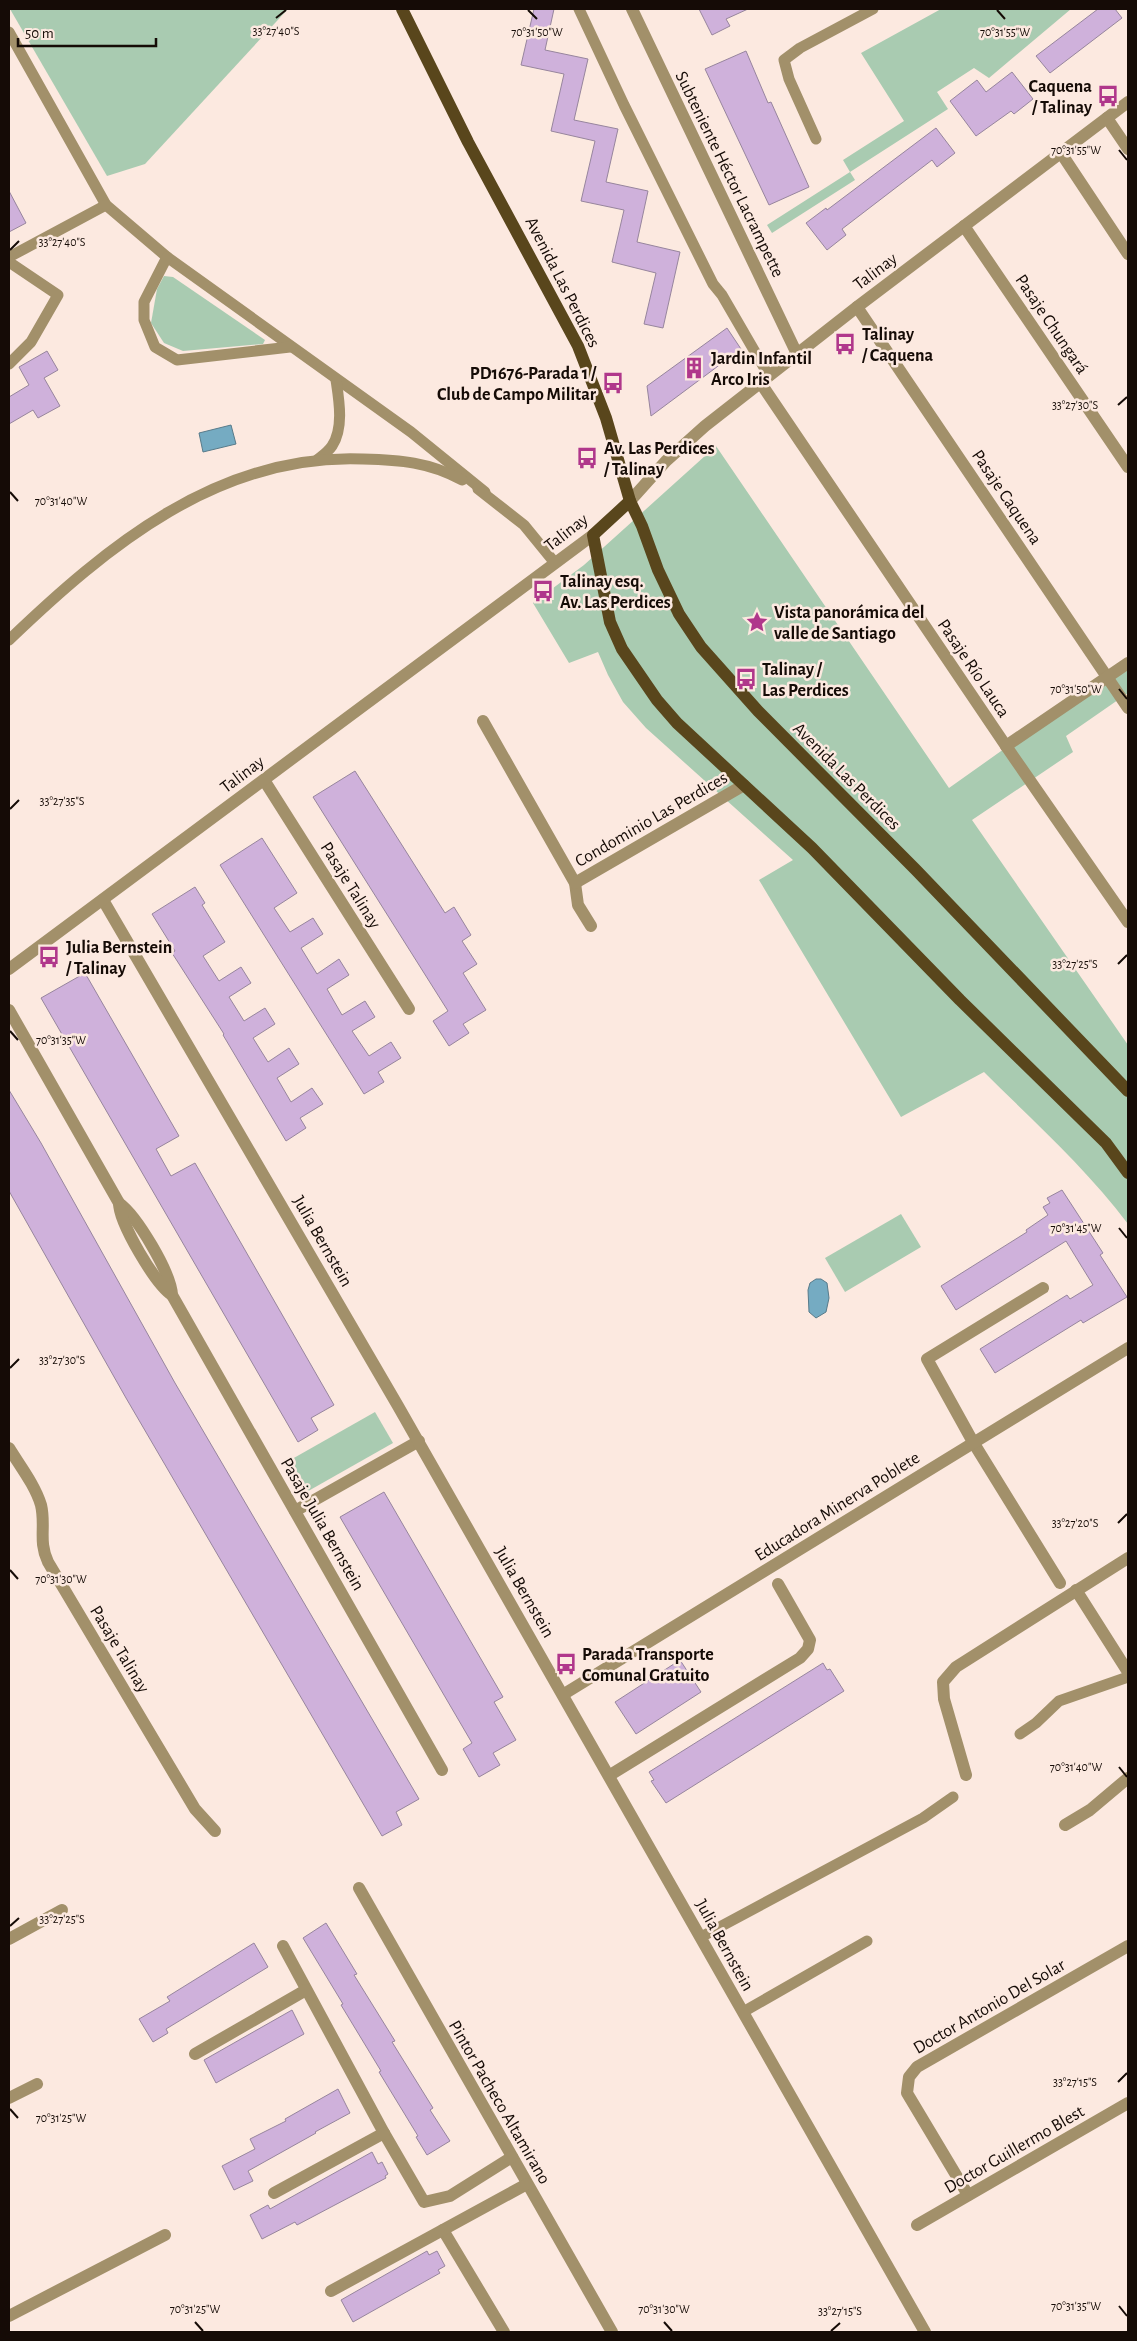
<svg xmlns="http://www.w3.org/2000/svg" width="1137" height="2341" font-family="'Alegreya Sans',sans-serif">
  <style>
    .green { fill: #a9cbb1 }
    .water { fill: #75abc2; stroke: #587b8a }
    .building { fill: #cfb1db; stroke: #97859d }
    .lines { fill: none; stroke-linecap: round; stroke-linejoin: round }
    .service { stroke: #a2906a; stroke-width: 11 }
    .minor { stroke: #a2906a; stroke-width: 12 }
    .tertiary { stroke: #a2906a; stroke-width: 12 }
    .primary { stroke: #59461c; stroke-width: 12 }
    .ticks { fill: none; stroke: #150b06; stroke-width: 2 }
    .labels { text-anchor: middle; stroke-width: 5; stroke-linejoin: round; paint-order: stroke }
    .poi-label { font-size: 18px; font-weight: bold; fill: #150b06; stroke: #fce9e0; text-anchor: start }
    .street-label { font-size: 18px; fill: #150b06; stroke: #fce9e0 }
    .ticks-label { font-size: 12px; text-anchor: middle; fill: #150b06; stroke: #fce9e0; stroke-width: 5; stroke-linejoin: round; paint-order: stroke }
  </style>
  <rect width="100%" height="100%" fill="#fce9e0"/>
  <g class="green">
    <polygon points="10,9 288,9 145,164 107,176"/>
    <polygon points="941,9 1071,9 989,78 974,68 937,92 948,109 850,172 855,180 772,233 767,225 850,172 843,160 904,121 861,53"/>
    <polygon points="164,276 173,277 265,340 263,344 183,351 164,343 151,323 157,289"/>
    <path d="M716,446L949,788L1128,661V693L1066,736L1073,752L972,820L1128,1045V1224C1086,1168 1033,1121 984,1072L901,1117L759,880L793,860L646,728L623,702L608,675L598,652L569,663L533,603L584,565Z"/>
    <polygon points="901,1214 921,1247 845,1292 825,1258"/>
    <polygon points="375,1412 393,1443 303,1494 285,1463"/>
  </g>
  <g class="water">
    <polygon points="231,425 236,444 203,452 199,433"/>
    <polygon points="816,1279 821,1279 827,1283 829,1298 826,1312 816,1318 809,1312 808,1290 810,1283"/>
  </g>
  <g class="building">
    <polygon points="534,9 554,9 545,50 588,59 574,120 618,129 606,182 648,191 637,242 680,252 663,328 644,324 656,273 612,262 624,210 581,201 595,141 551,131 564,74 521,65"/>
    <polygon points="699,9 748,9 726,19 730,26 712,35"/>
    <polygon points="1098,9 1115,9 1122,18 1050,73 1036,56"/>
    <polygon points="746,51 768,103 771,102 809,187 769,205 705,69"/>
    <polygon points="1012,72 1033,99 1014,114 1011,111 976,136 950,101 977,80 986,92"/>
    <polygon points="936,128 955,153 937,167 932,160 842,229 846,235 827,250 806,223 826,208 827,210"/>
    <polygon points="9,191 26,223 9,232"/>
    <polygon points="727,328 741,349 651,416 647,386"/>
    <polygon points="47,351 58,370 44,378 60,406 38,418 33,410 9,424 9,397 29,385 19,367"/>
    <polygon points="355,771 445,913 454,907 471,935 462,941 477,964 463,973 486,1010 463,1024 469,1033 449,1046 433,1021 448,1011 313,797"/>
    <polygon points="262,838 297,893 274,908 290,932 313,918 323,934 301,948 317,974 339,959 349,975 327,989 342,1015 365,1001 375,1017 352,1031 369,1056 391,1042 401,1058 378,1072 384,1082 364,1094 220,865"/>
    <polygon points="195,887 205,903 202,905 225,942 203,956 219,981 241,967 251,983 229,997 244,1021 265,1008 275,1024 253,1038 268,1062 289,1048 299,1064 277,1078 291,1102 312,1088 323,1104 300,1118 306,1128 286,1141 223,1035 224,1034 172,953 175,951 152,914"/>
    <polygon points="85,973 179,1136 156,1149 171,1176 195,1163 334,1405 311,1418 318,1430 298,1442 41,998"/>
    <polygon points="9,1090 41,1143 175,1383 419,1799 396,1812 402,1825 382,1836 126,1398 9,1191"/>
    <polygon points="1062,1190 1103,1253 1100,1255 1127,1297 1083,1323 1081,1320 995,1373 980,1349 1067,1295 1070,1299 1093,1285 1066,1241 956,1310 941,1286 1027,1232 1026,1230 1048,1215 1043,1207 1050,1203 1047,1198"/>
    <polygon points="384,1492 503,1697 494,1702 516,1740 493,1753 500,1765 479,1777 463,1749 472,1743 340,1517"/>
    <polygon points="680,1660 701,1692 636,1734 615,1702"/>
    <polygon points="823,1663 827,1670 830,1669 844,1691 666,1803 651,1781 654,1780 649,1772"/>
    <polygon points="326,1923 357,1974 354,1975 395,2041 392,2042 433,2108 430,2110 450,2141 427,2155 416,2137 418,2136 379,2072 381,2071 341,2005 343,2004 303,1938"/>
    <polygon points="254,1943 268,1967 166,2029 168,2033 153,2042 139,2019 170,2001 167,1997"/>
    <polygon points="292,2010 304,2034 216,2083 204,2060"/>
    <polygon points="338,2089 350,2113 315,2132 316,2133 248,2171 253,2181 234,2190 222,2166 255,2149 250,2139 286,2121 285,2119"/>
    <polygon points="372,2152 378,2164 382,2162 388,2174 385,2176 386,2178 297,2225 295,2222 262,2239 250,2215 268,2205 270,2209"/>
    <polygon points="427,2251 429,2255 437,2251 445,2266 438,2270 440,2273 353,2322 341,2300"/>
  </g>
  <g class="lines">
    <g class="service">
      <polyline points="579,9 624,105 713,284 722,295 769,376"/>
      <polyline points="9,32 106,205 167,257 411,432 485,492"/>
      <polyline points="816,139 789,79 784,60 800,48 873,9"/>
      <polyline points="9,257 106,205"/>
      <polyline points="167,257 144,302 144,320 155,347 177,360 290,347"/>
      <polyline points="9,262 58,295 31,342 9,364"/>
      <path d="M317,460C322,456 328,452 332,446C344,428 339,400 336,380"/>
      <polyline points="478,489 524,525 555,563"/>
      <path d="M9,640C107,546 219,453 363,459C400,460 429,462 462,480"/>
      <polyline points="1020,1734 1036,1723 1059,1701 1128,1677"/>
      <polyline points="701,1937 923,1818 953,1797"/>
      <polyline points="743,2012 867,1941"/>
    </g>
    <g class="minor">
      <polyline points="632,9 797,354"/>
      <polyline points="1107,118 1128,149"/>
      <polyline points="1061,153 1128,254"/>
      <polyline points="964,226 1128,467"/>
      <polyline points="857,307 1128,708"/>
      <polyline points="760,382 1006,746 1128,922"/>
      <polyline points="483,721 575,883 578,905 591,926"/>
      <polyline points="1006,746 1128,663"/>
      <polyline points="264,780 409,1009"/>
      <polyline points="575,883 744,785"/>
      <path d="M9,1010L119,1203C137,1216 171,1273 172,1295L442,1770"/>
      <path d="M119,1203C119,1223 156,1285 172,1295"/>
      <polyline points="1043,1288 927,1359 973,1442 1060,1583"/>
      <path d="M9,1448C20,1466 35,1485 41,1505C46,1526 38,1541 48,1562L195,1809L215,1831"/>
      <polyline points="295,1511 419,1441"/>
      <polyline points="1076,1590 1128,1672"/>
      <polyline points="564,1694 1128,1348"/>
      <polyline points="610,1775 800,1658 808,1649 810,1640 778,1584"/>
      <polyline points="966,1775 944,1699 943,1682 956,1667 1128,1558"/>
      <polyline points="1065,1825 1090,1810 1128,1778"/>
      <polyline points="359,1888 612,2332"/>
      <polyline points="9,1939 62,1910"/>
      <polyline points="283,1946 384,2133 424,2202 450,2196 512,2157"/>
      <polyline points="195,2054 306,1990"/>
      <polyline points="9,2098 37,2084"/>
      <polyline points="274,2193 384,2133"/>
      <polyline points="968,2195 907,2093 909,2077 917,2067 1128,1946"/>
      <polyline points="917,2225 1128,2103"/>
      <polyline points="443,2230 504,2332"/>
      <polyline points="331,2291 527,2184"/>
      <polyline points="9,2316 165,2235"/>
    </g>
    <g class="tertiary">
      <polyline points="630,501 666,461 705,426 857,307 1128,102"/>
      <polyline points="103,900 398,1406 925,2332"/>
      <polyline points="9,969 593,535"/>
    </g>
    <g class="primary">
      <polyline points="402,9 468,142 578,346 606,418 630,501 642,526 658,570 679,614 701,647 758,711 916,870 1128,1091"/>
      <polyline points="630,501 593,535 610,622 622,649 657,700 677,723 812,848 960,1000 1106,1143 1128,1173"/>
    </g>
  </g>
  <path class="ticks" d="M528,10L537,19M997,10L1005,19M276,18L286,10M1119,150L1127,160M10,250L19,241M1118,405L1127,397M10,492L18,501M1119,689L1127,699M10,809L19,800M1118,964L1127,955M10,1031L18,1040M1119,1228L1127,1238M10,1368L19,1359M1118,1523L1127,1514M10,1570L18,1579M1119,1767L1127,1777M10,1926L19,1918M1118,2082L1127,2073M10,2109L18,2118M1119,2306L1127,2316M195,2322L203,2331M664,2322L672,2331M831,2331L840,2323"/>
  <defs>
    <g id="bus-bare" transform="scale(1.725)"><path d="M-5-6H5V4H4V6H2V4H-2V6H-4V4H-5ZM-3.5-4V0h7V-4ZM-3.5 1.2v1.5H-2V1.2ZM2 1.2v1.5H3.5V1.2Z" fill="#b0378b" stroke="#fce9e0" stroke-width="2.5" paint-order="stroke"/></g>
    <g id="building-bare" transform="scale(1.725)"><path d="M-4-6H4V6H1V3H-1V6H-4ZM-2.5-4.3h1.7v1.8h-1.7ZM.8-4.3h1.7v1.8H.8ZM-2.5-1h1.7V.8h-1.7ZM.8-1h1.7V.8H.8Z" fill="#b0378b" stroke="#fce9e0" stroke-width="2.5" paint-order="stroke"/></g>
    <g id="sight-bare" transform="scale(1.725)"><path d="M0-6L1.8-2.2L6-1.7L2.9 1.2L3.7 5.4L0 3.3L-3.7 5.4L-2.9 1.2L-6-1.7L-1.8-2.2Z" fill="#b0378b" stroke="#fce9e0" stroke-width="2.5" paint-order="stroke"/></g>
  </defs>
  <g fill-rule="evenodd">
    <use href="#bus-bare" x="1108" y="96"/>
    <use href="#bus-bare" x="845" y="344"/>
    <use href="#building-bare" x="694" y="368"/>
    <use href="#bus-bare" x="613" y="383"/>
    <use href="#bus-bare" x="587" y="458"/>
    <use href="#bus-bare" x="543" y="591"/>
    <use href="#sight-bare" x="757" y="622"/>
    <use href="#bus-bare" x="746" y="679"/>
    <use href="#bus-bare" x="49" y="957"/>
    <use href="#bus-bare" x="566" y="1664"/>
  </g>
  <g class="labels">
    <g class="poi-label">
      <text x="1092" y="92" text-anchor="end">Caquena<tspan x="1092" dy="21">/ Talinay</tspan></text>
      <text x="862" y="340">Talinay<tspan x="862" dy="21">/ Caquena</tspan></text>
      <text x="711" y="364">Jardin Infantil<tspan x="711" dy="21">Arco Iris</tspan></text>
      <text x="596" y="379" text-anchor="end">PD1676-Parada 1 /<tspan x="596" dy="21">Club de Campo Militar</tspan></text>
      <text x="604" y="454">Av. Las Perdices<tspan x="604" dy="21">/ Talinay</tspan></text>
      <text x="560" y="587">Talinay esq.<tspan x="560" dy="21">Av. Las Perdices</tspan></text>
      <text x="774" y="618">Vista panorámica del<tspan x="774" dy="21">valle de Santiago</tspan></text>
      <text x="762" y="675">Talinay /<tspan x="762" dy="21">Las Perdices</tspan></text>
      <text x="66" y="953">Julia Bernstein<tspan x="66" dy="21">/ Talinay</tspan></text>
      <text x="582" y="1660">Parada Transporte<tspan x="582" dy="21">Comunal Gratuito</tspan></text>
    </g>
    <g class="street-label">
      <text transform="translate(730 174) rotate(64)" y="6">Subteniente Héctor Lacrampette</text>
      <text transform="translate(875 271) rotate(-37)" y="6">Talinay</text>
      <text transform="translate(563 282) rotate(63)" y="6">Avenida Las Perdices</text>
      <text transform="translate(1052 324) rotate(56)" y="6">Pasaje Chungará</text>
      <text transform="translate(1007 497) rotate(56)" y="6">Pasaje Caquena</text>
      <text transform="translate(566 532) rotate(-38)" y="6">Talinay</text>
      <text transform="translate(974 668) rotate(56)" y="6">Pasaje Río Lauca</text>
      <text transform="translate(242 774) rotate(-37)" y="6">Talinay</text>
      <text transform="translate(847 776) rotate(45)" y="6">Avenida Las Perdices</text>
      <text transform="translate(651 819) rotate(-30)" y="6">Condominio Las Perdices</text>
      <text transform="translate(351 885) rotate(58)" y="6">Pasaje Talinay</text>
      <text transform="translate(323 1241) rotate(60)" y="6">Julia Bernstein</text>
      <text transform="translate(837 1506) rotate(-32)" y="6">Educadora Minerva Poblete</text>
      <text transform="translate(323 1524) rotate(60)" y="6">Pasaje Julia Bernstein</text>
      <text transform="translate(525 1592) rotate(60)" y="6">Julia Bernstein</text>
      <text transform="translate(120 1649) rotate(59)" y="6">Pasaje Talinay</text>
      <text transform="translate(725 1945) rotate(61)" y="6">Julia Bernstein</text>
      <text transform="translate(989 2006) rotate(-30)" y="6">Doctor Antonio Del Solar</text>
      <text transform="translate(500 2102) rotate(60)" y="6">Pintor Pacheco Altamirano</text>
      <text transform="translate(1014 2149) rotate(-30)" y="6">Doctor Guillermo Blest</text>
    </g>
  </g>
  <g class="ticks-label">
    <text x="276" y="35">33°27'40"S</text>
    <text x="537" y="36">70°31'50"W</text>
    <text x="1005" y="36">70°31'55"W</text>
    <text x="1076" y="154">70°31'55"W</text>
    <text x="62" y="246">33°27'40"S</text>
    <text x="1075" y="409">33°27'30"S</text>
    <text x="61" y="505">70°31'40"W</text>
    <text x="1076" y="693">70°31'50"W</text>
    <text x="62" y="805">33°27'35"S</text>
    <text x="1075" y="968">33°27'25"S</text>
    <text x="61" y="1044">70°31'35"W</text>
    <text x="1076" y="1232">70°31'45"W</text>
    <text x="62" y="1364">33°27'30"S</text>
    <text x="1075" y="1527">33°27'20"S</text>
    <text x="61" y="1583">70°31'30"W</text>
    <text x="1076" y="1771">70°31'40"W</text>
    <text x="62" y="1923">33°27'25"S</text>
    <text x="1075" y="2086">33°27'15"S</text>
    <text x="61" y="2122">70°31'25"W</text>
    <text x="1076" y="2310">70°31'35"W</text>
    <text x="195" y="2313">70°31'25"W</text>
    <text x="664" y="2313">70°31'30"W</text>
    <text x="840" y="2315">33°27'15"S</text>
  </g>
  <rect width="1137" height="2341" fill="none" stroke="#150b06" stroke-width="20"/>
  <path d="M18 38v8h138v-8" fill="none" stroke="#150b06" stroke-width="2.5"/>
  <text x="25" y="38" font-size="15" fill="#150b06" stroke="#fce9e0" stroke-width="4" paint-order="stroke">50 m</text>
</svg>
